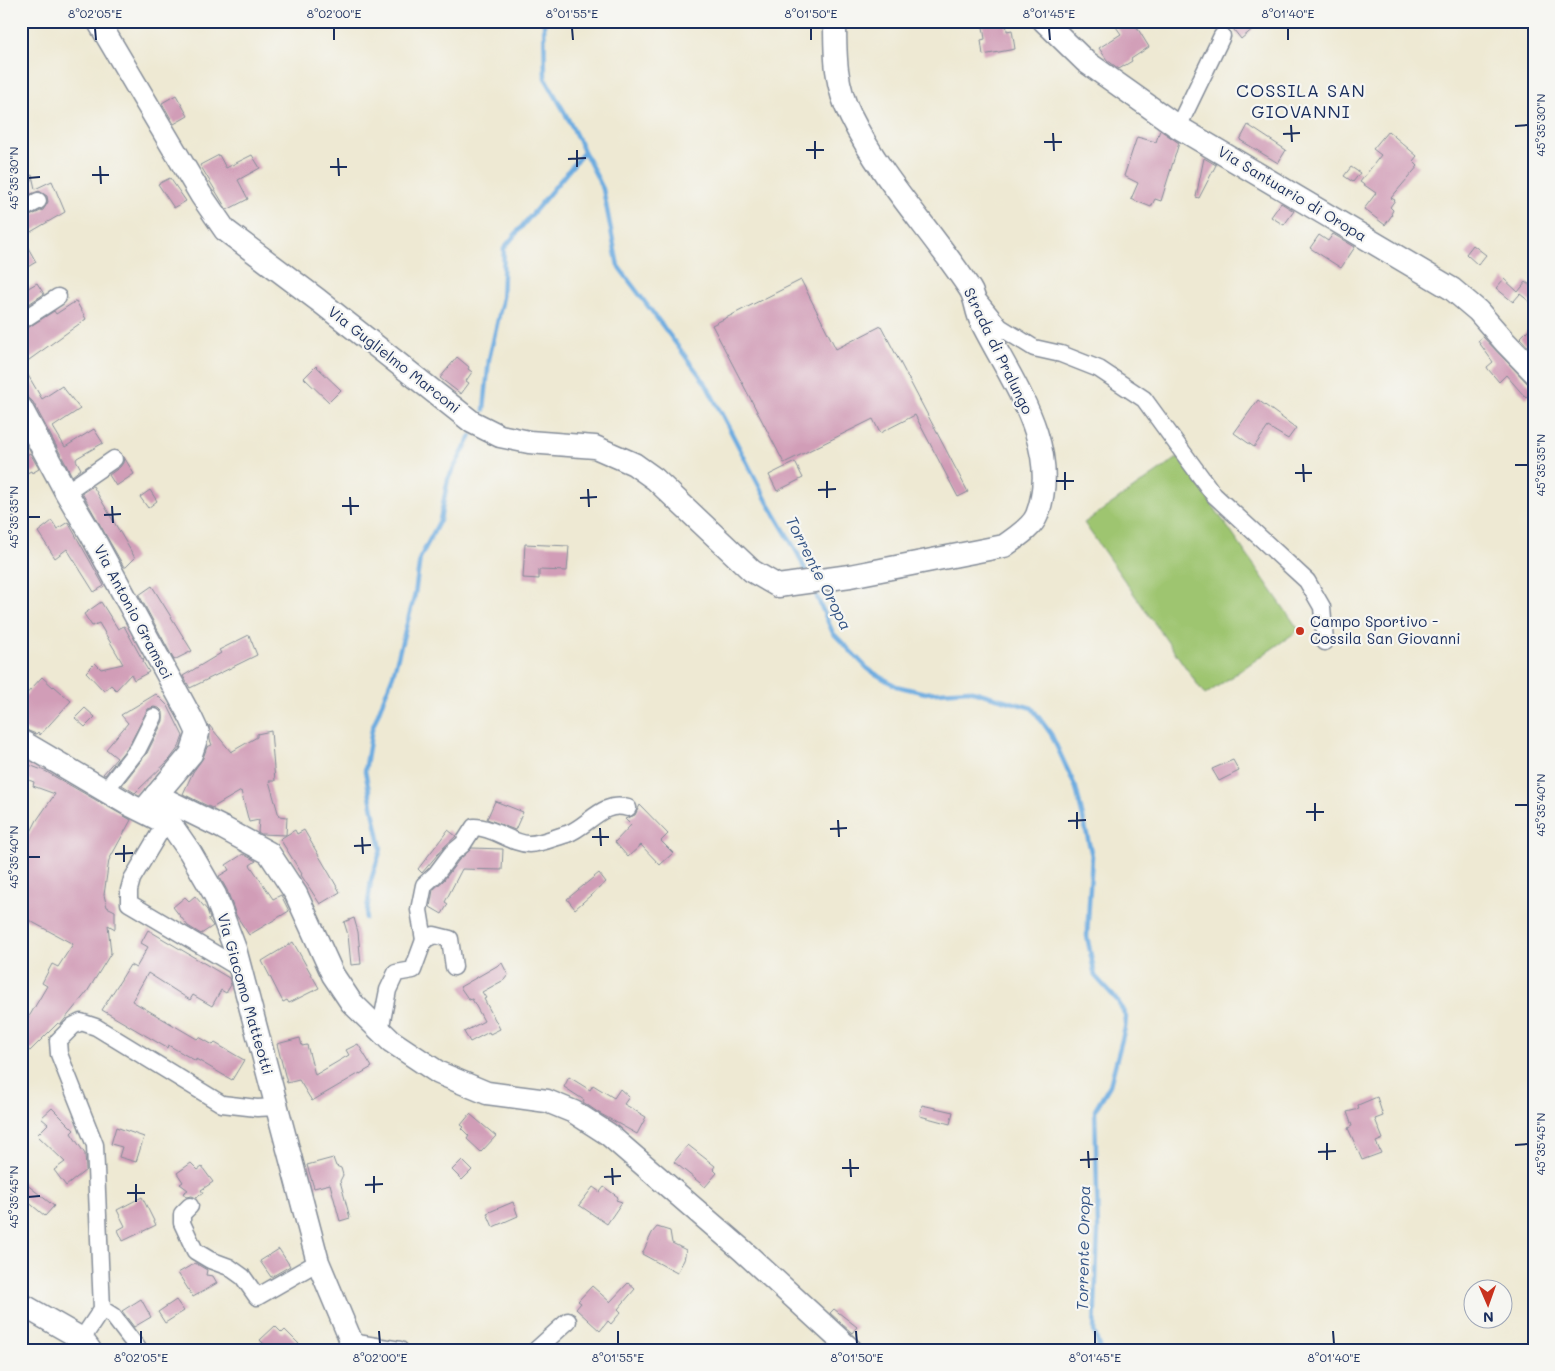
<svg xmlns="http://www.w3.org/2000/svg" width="1555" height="1371" font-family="Mali,sans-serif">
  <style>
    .green { fill: #9ec56f; stroke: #5c7a66 }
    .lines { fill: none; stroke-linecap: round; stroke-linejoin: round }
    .stream { stroke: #6dace0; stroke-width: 4.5 }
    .building { fill: #d19db7 }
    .street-casing { stroke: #848c98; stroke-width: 19 }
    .secondary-casing { stroke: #848c98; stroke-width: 25 }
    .street { stroke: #fff; stroke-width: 16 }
    .secondary { stroke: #fff; stroke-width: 22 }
    .ticks { fill: none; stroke: #1b2f5e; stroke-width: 2 }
    .poi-dot { fill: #c8321e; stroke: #f6f6f2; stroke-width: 2 }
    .labels { text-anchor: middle; stroke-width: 4.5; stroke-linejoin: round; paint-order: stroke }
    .street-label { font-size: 15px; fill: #1b2f5e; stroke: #f6f6f2 }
    .poi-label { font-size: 15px; fill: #1b2f5e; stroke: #f6f6f2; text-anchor: start }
    .water-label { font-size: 16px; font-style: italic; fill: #345485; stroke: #f6f6f2 }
    .quarter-label { font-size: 18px; letter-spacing: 1px; fill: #1b2f5e; stroke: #f6f6f2 }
    .neatline { fill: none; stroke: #1b2f5e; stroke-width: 2 }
    .ticks-label { font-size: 12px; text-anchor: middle; fill: #1b2f5e }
  </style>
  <rect width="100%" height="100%" fill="#f6f6f2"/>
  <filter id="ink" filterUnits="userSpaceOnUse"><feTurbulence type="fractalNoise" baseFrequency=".02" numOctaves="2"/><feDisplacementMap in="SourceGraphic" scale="10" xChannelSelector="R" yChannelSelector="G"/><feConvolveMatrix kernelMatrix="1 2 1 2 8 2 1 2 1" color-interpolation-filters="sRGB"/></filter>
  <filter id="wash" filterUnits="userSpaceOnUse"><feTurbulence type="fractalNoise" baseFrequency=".0096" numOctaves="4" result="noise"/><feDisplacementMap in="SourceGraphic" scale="20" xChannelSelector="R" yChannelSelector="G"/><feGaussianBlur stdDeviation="1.12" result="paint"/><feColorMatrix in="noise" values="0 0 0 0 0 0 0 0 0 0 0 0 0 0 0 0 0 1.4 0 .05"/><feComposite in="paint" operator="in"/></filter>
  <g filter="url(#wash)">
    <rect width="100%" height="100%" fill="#eee9d3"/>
    <polygon class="green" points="1179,457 1299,630 1205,695 1084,523"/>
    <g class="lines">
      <g class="stream">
        <polyline points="544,21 545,78 565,113 603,189 618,266 706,384 767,501 798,554 807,574"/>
        <polyline points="484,410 489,359 502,302 504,248 584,152"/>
        <polyline points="813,588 833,633 869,670 896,686 925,693 969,690 1032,708 1051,734 1076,788 1092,856 1087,936 1095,976 1118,1001 1126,1017 1125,1028 1110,1085 1095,1110 1098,1231 1094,1331 1100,1350"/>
        <polyline points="366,918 371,880 381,849 365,771 372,729 393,675 415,594 420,558 440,520 448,479 471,436"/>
      </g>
    </g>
    <g id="blocks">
      <g class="building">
        <polygon points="982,21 1006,21 1007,31 1012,30 1015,49 983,55 981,40 985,39"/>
        <polygon points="1112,21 1133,21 1149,47 1131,59 1132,61 1119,69 1107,60 1099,48 1121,34"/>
        <polygon points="1227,21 1262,21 1241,39"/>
        <polygon points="176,95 188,116 174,124 162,103"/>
        <polygon points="1248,125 1286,150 1278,163 1240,140"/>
        <polygon points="1160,130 1179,143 1161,201 1155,199 1151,207 1131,199 1138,183 1124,176 1137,137 1156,142"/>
        <polygon points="1388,131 1417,156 1413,161 1418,166 1391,198 1395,200 1390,207 1393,210 1391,214 1392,215 1385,225 1364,209 1376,193 1360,182 1381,155 1373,149"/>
        <polygon points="219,155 226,168 252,155 260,168 238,180 248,199 227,210 200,165"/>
        <polygon points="1204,158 1216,165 1199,198 1196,197"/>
        <polygon points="1351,167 1360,173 1353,182 1344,176"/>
        <polygon points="32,175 35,189 52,181 65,212 22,237 36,262 21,271 21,220 43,210 48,202 47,196 39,191 21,199 21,180"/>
        <polygon points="170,178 186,201 174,208 158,184"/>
        <polygon points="1281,203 1294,211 1284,225 1271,217"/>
        <polygon points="1333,234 1355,247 1341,268 1310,248 1319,235 1328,241"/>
        <polygon points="1473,245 1486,255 1478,265 1466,254"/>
        <polygon points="1504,279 1518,292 1526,282 1534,288 1534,305 1520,294 1513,302 1496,288"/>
        <polygon points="801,280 836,349 881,326 968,492 958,497 915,415 880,433 873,419 784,463 712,325"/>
        <polygon points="37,283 44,294 21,309 21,292"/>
        <polygon points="76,301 86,319 22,365 42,399 62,386 80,409 53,427 65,447 94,429 103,443 77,458 76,460 81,469 72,476 33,402 28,397 21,394 21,331 26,329 54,311 56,314"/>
        <polygon points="1534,324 1534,345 1530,349 1520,338"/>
        <polygon points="1483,337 1534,390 1526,398 1506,375 1499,382 1488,369 1487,367 1493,362 1478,341"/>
        <polygon points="457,357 469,367 468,369 472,372 466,381 469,383 461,394 440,378"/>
        <polygon points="316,366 341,390 329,402 304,378"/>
        <polygon points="1258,400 1296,428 1288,439 1268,427 1254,447 1234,433"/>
        <polygon points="30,453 39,469 32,473 31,471 21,476 21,459"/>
        <polygon points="124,457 134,474 116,486 109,475 120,467 123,463"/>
        <polygon points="795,462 803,478 777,491 769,475"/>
        <polygon points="93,486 135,558 126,567 124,567 82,493"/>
        <polygon points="150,490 157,501 148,508 140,497"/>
        <polygon points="52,521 57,529 68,522 104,586 94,592 67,549 55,558 38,532"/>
        <polygon points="525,544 569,546 567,571 539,570 539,579 523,578"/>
        <polygon points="152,586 192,651 174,660 139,595"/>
        <polygon points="101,602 118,629 124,626 142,659 144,658 143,662 149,672 134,680 131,674 116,690 111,685 104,691 86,672 95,663 101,669 123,664 99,623 92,626 84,614"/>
        <polygon points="249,635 257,655 190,688 183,676 221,653 219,650"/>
        <polygon points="42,677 53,687 54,686 71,701 40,735 38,732 36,734 21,728 21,700"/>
        <polygon points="156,694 168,706 183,736 179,747 170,759 135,793 122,785 147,753 163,721 163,712 159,708 154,707 148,709 130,744 105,775 103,774 117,758 106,749 128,723 121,715"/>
        <polygon points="85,708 95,717 85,727 75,718"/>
        <polygon points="209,725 231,752 257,737 257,734 271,731 275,781 269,781 279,816 287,817 286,835 261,834 258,832 259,820 249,822 241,791 212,808 183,794 193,772 203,758 207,747 212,745 210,740"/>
        <polygon points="1233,760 1239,771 1219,781 1212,769"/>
        <polygon points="21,762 45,771 131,820 109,860 104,895 107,907 115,911 115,929 108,925 111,953 87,992 69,1014 61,1024 58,1023 30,1051 21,1046 21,1025 30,1015 47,986 42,983 52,964 58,967 73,944 21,916 21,851 37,820 55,794 33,786 34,782 21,777"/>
        <polygon points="495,801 523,812 515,830 487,819"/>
        <polygon points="640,805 668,834 661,841 673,853 660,865 641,845 628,857 615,842 631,825 625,819 635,815"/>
        <polygon points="295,830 297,834 304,830 340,892 320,904 301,875 302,874 280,839"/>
        <polygon points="448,830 456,836 443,848 422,873 418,869"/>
        <polygon points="472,848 503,849 502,870 462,869 445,902 448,904 442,914 430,907 433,890 444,880 458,861"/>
        <polygon points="243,854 256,861 250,865 273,899 281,895 289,911 249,935 236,915 227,890 219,876 229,870 226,865"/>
        <polygon points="599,873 606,882 575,909 567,899"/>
        <polygon points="195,896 207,910 210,918 208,919 213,926 201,934 188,926 173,907 185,897 189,901"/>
        <polygon points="354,918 358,932 361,964 351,965 348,935 344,922"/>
        <polygon points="148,930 229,978 231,985 226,993 221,990 212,1006 193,995 190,1000 148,973 132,1001 197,1039 199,1037 213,1045 215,1043 244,1060 232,1080 196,1059 196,1061 168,1045 167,1048 102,1010 130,965 136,968 148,947 141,943"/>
        <polygon points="293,942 319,988 289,1003 287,1000 283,1002 262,961"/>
        <polygon points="502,963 508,975 504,980 482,992 486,998 484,999 500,1029 490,1034 489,1032 470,1042 464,1032 484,1021 472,999 469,1000 460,987"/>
        <polygon points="300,1038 302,1046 307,1045 315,1075 349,1055 346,1050 358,1044 372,1067 360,1074 360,1073 312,1101 299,1080 287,1083 277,1044"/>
        <polygon points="569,1077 590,1090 593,1085 614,1098 620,1089 629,1097 624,1104 646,1117 637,1134 599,1113 583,1102 584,1100 564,1087"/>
        <polygon points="1377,1097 1383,1116 1375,1119 1383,1139 1376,1142 1381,1153 1362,1160 1348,1128 1352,1126 1347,1112 1359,1109 1358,1105"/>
        <polygon points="922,1105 953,1112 950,1124 920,1116"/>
        <polygon points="52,1108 74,1130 71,1133 85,1154 86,1170 66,1186 54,1170 65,1162 37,1135 48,1124 41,1118"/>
        <polygon points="470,1114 496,1136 481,1152 467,1139 469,1136 462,1129 464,1127 461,1125"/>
        <polygon points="116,1127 144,1137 136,1162 119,1157 122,1147 111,1144"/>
        <polygon points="688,1145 715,1166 713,1169 717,1173 705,1187 674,1162"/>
        <polygon points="333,1158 336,1166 341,1168 343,1175 340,1181 350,1218 340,1221 330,1184 314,1188 307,1165"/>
        <polygon points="462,1160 472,1170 462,1180 452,1170"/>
        <polygon points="191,1163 198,1170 202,1167 213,1182 201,1190 203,1193 196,1198 192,1196 186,1197 183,1193 188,1190 180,1184 183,1182 177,1173"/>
        <polygon points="21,1180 54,1206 45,1216 21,1196"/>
        <polygon points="593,1187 600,1192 604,1187 618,1197 616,1200 622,1202 607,1224 579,1205"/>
        <polygon points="142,1197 156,1225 123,1241 118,1230 125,1226 117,1210"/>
        <polygon points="513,1202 518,1216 493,1227 487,1213"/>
        <polygon points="657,1227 670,1231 672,1243 686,1250 684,1260 677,1273 642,1254 652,1233"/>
        <polygon points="279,1249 290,1266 271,1277 260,1261"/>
        <polygon points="195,1263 207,1270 206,1275 213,1276 217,1283 193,1297 178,1273"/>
        <polygon points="628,1283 635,1289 618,1309 621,1312 611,1324 608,1321 600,1331 576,1309 581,1303 578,1301 592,1286 610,1302"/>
        <polygon points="141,1299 151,1317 134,1327 122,1311"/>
        <polygon points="176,1300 184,1311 165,1323 158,1312"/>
        <polygon points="834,1309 857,1327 852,1333 830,1313"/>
        <polygon points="275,1326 282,1333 285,1330 305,1350 270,1350 260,1340"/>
      </g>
    </g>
  </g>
  <g filter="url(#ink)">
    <use href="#blocks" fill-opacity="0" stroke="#848c98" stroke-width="1"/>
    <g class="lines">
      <g class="street-casing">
        <g id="street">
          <polyline points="1178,127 1222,36"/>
          <polyline points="21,210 38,201"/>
          <polyline points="979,301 1000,327 1034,348 1061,354 1099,369 1144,399 1214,495 1307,581 1322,607 1325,642"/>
          <polyline points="21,321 58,297"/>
          <polyline points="66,492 114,459"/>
          <polyline points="105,791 138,749 154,717"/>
          <polyline points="166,822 132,879 129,890 129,903 239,968"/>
          <path d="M424,940L419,910L424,885L436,874L451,854L463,844L474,827C494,827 512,844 529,844C541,844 556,837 567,834C589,826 602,800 628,808"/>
          <polyline points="380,1031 388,990 396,973 413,970 424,940 434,935 450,939 454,967"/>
          <polyline points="190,1206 182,1214 182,1223 195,1251 210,1260 229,1267 243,1277 257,1297 318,1262"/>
          <polyline points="102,1309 113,1316 139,1350"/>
          <polyline points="82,1339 102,1309 95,1145 59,1054 58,1041 73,1026 81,1022 96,1027 222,1104 257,1108 277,1107"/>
          <polyline points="345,1347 351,1342 400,1350"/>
          <polyline points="536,1350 568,1321"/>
        </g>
      </g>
      <g class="secondary-casing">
        <g id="secondary">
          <path d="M98,21L201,195L225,230L318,300L472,422L500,436L529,442L595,447L634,464L655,479L752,571L778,586L850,576L1004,546C1015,538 1032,528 1037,515C1063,447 1009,378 981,321C976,311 976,298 970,289C932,231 882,180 851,117C835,86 835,55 835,21"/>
          <polyline points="1044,21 1085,61 1178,127 1452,289 1478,311 1505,342 1534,372"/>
          <polyline points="21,408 66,492 91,534 191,718 198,733 191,754 147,806"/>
          <polyline points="21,741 128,804 172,826 190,852 215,895 235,949 318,1262 355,1350"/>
          <polyline points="156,795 223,828 269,853 296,894 333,975 351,1002 391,1041 439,1073 487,1093 547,1101 574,1112 608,1134 742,1250 851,1350"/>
          <polyline points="21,1304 82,1339 90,1350"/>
        </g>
      </g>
      <use href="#street" class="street"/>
      <use href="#secondary" class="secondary"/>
    </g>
  </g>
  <path class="ticks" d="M95,28L96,40M334,28V40M572,28L573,40M811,28V40M1049,28L1050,40M1288,28V40M1291,125L1292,142M1515,126L1528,125M1053,133L1054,151M1283,134L1300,133M815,141V159M1044,142H1062M577,150V167M806,150H824M338,158L339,176M568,159L586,158M100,166L101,184M330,167H347M92,175H109M28,178L40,177M1303,464L1304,482M1515,465H1528M1065,472V490M1295,473H1312M827,481V498M1056,481H1074M588,489L589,507M818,490L836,489M350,497L351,515M580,498L597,497M112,506L113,523M342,506H359M104,515L121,514M28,517H40M1315,803V821M1515,805H1528M1077,812V829M1306,812H1324M838,820L839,837M1068,821L1086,820M600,828L601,846M830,829L847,828M362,837L363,854M592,837H609M124,845V862M354,846L371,845M115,854L133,853M28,857H40M1327,1143V1160M1515,1145L1528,1144M1088,1151L1089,1168M1318,1152L1336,1151M850,1159L851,1177M1080,1160L1098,1159M612,1168L613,1185M842,1168H859M374,1176V1193M604,1177L621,1176M136,1184V1202M365,1185L383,1184M127,1193H145M28,1197L40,1196M141,1331V1344M379,1331L380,1344M618,1331V1344M856,1331L857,1344M1095,1331V1344M1333,1331L1334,1344"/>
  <circle class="poi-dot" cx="1300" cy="631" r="5"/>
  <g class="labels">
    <g class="street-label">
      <text transform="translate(1292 194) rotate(31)" y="5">Via Santuario di Oropa</text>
      <text transform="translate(998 351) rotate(64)" y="5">Strada di Pralungo</text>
      <text transform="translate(394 360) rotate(38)" y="5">Via Guglielmo Marconi</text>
      <text transform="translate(133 612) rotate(62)" y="5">Via Antonio Gramsci</text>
      <text transform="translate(245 994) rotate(74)" y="5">Via Giacomo Matteotti</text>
    </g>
    <g class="poi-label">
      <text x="1310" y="627">Campo Sportivo -<tspan x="1310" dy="17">Cossila San Giovanni</tspan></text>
    </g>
    <g class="water-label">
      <text transform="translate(819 573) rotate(63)" y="6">Torrente Oropa</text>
      <text transform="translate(1083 1248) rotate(-89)" y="6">Torrente Oropa</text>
    </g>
    <g class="quarter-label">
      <text x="1301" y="97">COSSILA SAN<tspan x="1301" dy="21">GIOVANNI</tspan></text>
    </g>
  </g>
  <rect width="1555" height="1371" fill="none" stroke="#f6f6f2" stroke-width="55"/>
  <g transform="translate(1488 1304) rotate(178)"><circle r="24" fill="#f6f6f2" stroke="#9ea6b7"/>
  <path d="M0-4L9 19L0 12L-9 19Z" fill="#c8321e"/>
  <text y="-8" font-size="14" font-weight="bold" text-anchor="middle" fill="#1b2f5e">N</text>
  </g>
  <rect x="28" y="28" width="1500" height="1316" class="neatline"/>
  <g class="ticks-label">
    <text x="95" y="18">8°02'05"E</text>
    <text x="334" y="18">8°02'00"E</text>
    <text x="572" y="18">8°01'55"E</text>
    <text x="811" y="18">8°01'50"E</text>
    <text x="1049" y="18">8°01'45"E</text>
    <text x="1288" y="18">8°01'40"E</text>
    <text transform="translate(1541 125) rotate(-90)" y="4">45°35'30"N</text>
    <text transform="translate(14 178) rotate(-90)" y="4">45°35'30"N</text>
    <text transform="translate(1541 465) rotate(-90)" y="4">45°35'35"N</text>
    <text transform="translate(14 517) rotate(-90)" y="4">45°35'35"N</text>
    <text transform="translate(1541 805) rotate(-90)" y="4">45°35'40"N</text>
    <text transform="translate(14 857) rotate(-90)" y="4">45°35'40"N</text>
    <text transform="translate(1541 1144) rotate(-90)" y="4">45°35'45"N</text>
    <text transform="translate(14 1197) rotate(-90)" y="4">45°35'45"N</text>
    <text x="141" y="1362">8°02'05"E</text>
    <text x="380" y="1362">8°02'00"E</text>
    <text x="618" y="1362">8°01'55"E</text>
    <text x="857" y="1362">8°01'50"E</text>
    <text x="1095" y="1362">8°01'45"E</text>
    <text x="1334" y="1362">8°01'40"E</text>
  </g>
</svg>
